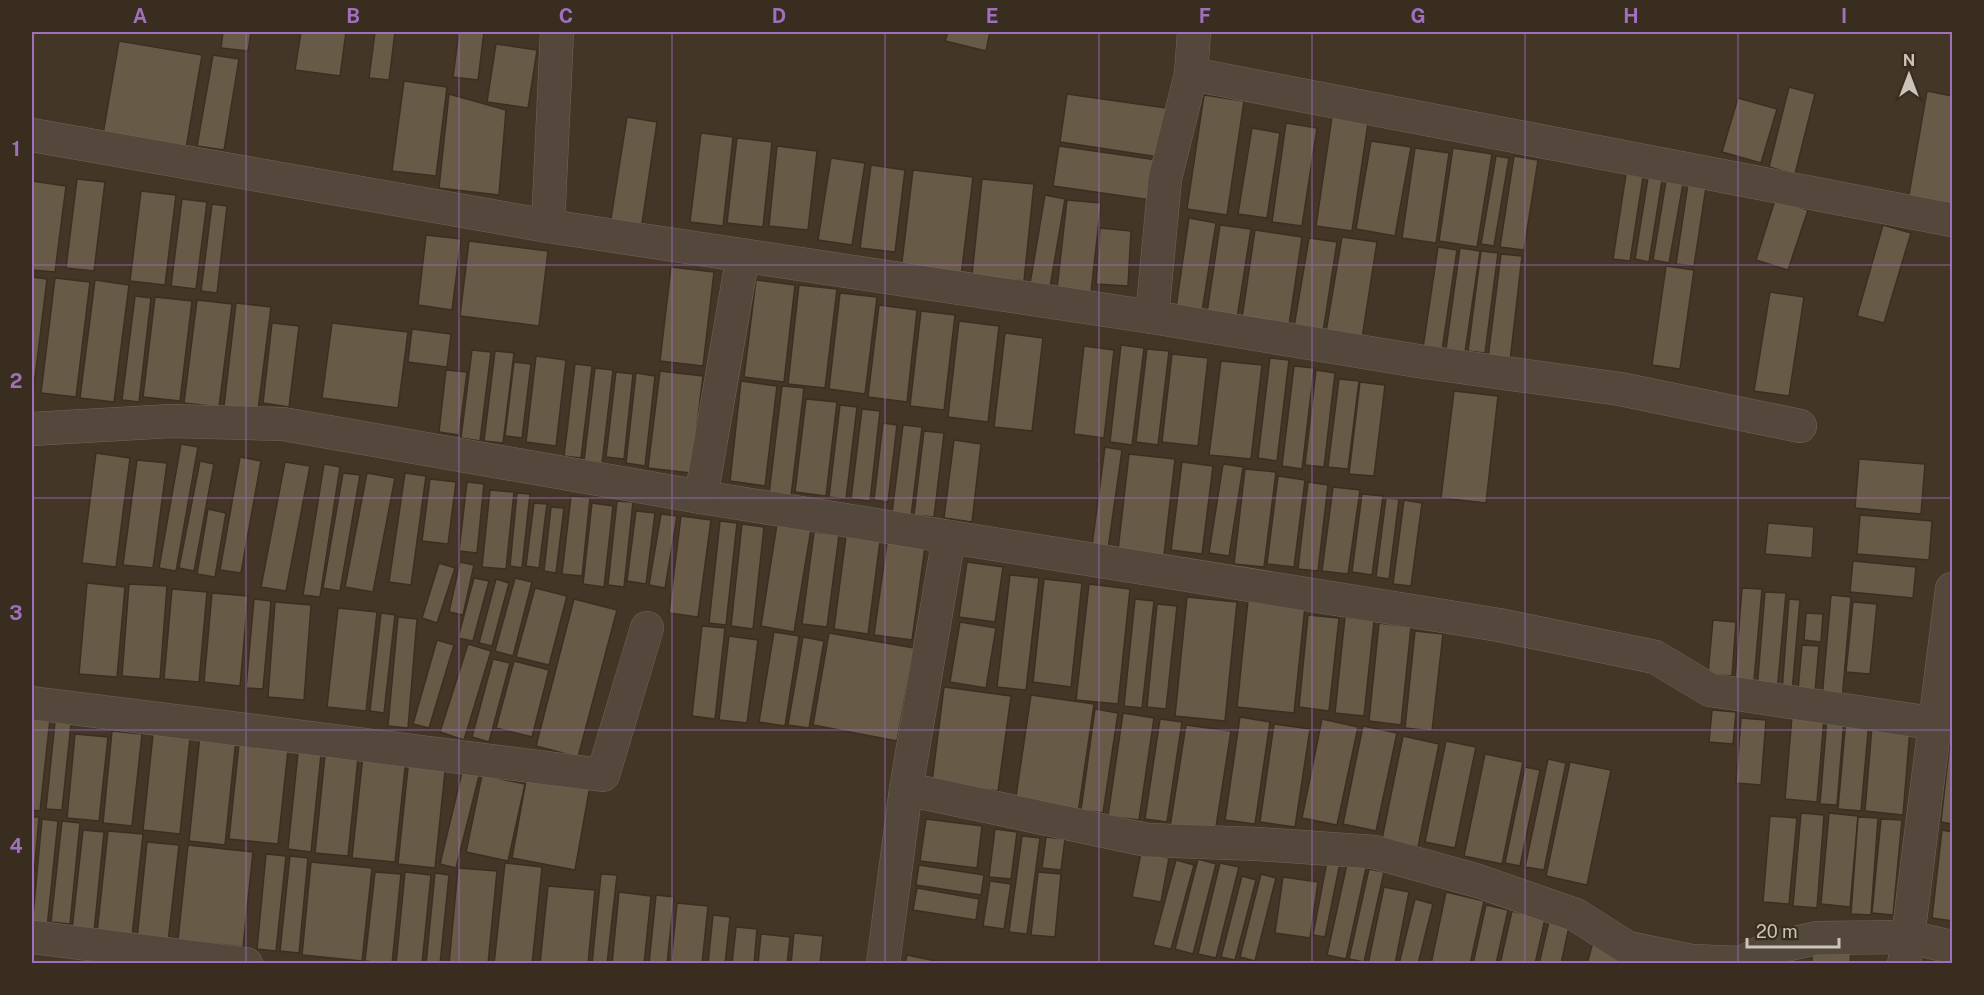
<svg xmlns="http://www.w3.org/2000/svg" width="1984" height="995" font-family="'Public Sans',sans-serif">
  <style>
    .building { fill: #675a47; stroke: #3a2f22; stroke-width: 1.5 }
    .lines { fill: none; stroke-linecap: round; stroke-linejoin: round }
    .minor-casing { stroke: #706659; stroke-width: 34 }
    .minor { stroke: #53483b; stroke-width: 33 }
    .grid { fill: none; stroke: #9f70bc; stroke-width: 1.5; stroke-opacity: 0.55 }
    .neatline { fill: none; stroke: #9f70bc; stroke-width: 2 }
    .grid-label { font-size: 20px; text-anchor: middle; font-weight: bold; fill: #9f70bc }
  </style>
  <rect width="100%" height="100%" fill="#433626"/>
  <g class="building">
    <polygon points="223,32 251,32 248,51 221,48"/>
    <polygon points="301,32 346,32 340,76 295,70"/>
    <polygon points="375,32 395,32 389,80 369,78"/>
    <polygon points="459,32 484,32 478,80 453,77"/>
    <polygon points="948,32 990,32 986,51 945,41"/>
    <polygon points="119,41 202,55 185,154 102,140"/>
    <polygon points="496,44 537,50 528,108 487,102"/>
    <polygon points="213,55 239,59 224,150 197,146"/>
    <polygon points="404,81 447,87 436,176 392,171"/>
    <polygon points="1789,87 1815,94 1795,174 1769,167"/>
    <polygon points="1927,91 1952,96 1952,208 1908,200"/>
    <polygon points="449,94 506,110 499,195 439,188"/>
    <polygon points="1067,94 1166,108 1159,157 1060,142"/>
    <polygon points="1204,95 1244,101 1227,215 1187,209"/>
    <polygon points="1738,98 1777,109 1761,163 1722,152"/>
    <polygon points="627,117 657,122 641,230 610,225"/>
    <polygon points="1332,117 1368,123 1352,231 1316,226"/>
    <polygon points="1286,123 1317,128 1302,226 1272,222"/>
    <polygon points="1252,128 1280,133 1267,218 1238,214"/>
    <polygon points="701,133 733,137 723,226 690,222"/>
    <polygon points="737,138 772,142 763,227 727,223"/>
    <polygon points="1371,141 1411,147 1395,236 1356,229"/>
    <polygon points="777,146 817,151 808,230 769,226"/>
    <polygon points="1059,146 1157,160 1151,200 1053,186"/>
    <polygon points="1415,148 1449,153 1436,243 1402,238"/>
    <polygon points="1453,148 1492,154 1477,247 1439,241"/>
    <polygon points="1496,156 1509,158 1494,246 1481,244"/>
    <polygon points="1514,156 1538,160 1524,250 1500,247"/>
    <polygon points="831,158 865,163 852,245 818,240"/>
    <polygon points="871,165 905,170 895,252 860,248"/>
    <polygon points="913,170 973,177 961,277 901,270"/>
    <polygon points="1626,174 1643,177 1630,261 1613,259"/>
    <polygon points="1648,178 1662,180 1649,262 1635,259"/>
    <polygon points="77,179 105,182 94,271 66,268"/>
    <polygon points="982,179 1034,184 1024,281 972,275"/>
    <polygon points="32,181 66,186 55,272 32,270"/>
    <polygon points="1666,181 1683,184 1669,263 1653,260"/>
    <polygon points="1688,184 1706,187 1694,266 1676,264"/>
    <polygon points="141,191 176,195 165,285 130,281"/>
    <polygon points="1045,195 1065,199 1050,287 1030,284"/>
    <polygon points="182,199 207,202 196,289 171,286"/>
    <polygon points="1067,200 1101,203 1091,292 1057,289"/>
    <polygon points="1775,200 1808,210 1788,270 1756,260"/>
    <polygon points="212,204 227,206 217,293 201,291"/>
    <polygon points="1189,218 1216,223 1201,318 1175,314"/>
    <polygon points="1220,225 1251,229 1237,318 1207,313"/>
    <polygon points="1883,225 1911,233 1884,323 1857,316"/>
    <polygon points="1100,228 1131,231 1128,286 1096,284"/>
    <polygon points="1255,230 1302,237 1289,325 1242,318"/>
    <polygon points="426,235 461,239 452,310 418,305"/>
    <polygon points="1342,237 1377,242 1362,338 1326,332"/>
    <polygon points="1309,238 1337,242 1323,332 1294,327"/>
    <polygon points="469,241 548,251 539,326 460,316"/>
    <polygon points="1438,247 1457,250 1442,350 1423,348"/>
    <polygon points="1460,248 1480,251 1465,352 1446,349"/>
    <polygon points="1481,251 1498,253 1485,353 1468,351"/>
    <polygon points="1501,254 1522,256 1510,361 1488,358"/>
    <polygon points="1666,266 1694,270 1680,369 1652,365"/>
    <polygon points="671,267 714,272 703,366 660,361"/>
    <polygon points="32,277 47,279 32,402"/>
    <polygon points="55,278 90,282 76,397 41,393"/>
    <polygon points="95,280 129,285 114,402 80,398"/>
    <polygon points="756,280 795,285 784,382 744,377"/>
    <polygon points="799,285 837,289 825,388 788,384"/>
    <polygon points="1770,292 1804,297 1789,396 1754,391"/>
    <polygon points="840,293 877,297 865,394 829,389"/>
    <polygon points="135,296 151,298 139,402 122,400"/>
    <polygon points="155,297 192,301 180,401 143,397"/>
    <polygon points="197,300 232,304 219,407 184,403"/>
    <polygon points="236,303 271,307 258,410 224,406"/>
    <polygon points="879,305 917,310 907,402 868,397"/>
    <polygon points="921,311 955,315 944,410 910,406"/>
    <polygon points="959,321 999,326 988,422 948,417"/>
    <polygon points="272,323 299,326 289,407 263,403"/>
    <polygon points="332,323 408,332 398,408 322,398"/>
    <polygon points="412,329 451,334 447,367 408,362"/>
    <polygon points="1005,333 1043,338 1032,431 994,427"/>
    <polygon points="1121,345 1144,348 1132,445 1110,442"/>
    <polygon points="1084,346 1114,350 1104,438 1074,434"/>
    <polygon points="1147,349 1169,351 1158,445 1136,442"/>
    <polygon points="472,350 491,352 480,441 461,438"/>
    <polygon points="495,351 514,353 503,443 484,441"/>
    <polygon points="1172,354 1208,358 1198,446 1162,442"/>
    <polygon points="536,356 566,360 556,446 526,442"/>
    <polygon points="1270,358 1289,360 1277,461 1258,458"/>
    <polygon points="1221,361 1262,365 1251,459 1209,455"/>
    <polygon points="514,362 531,364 522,438 505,436"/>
    <polygon points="575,364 592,366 581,458 564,456"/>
    <polygon points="1294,366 1314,368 1302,469 1282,466"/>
    <polygon points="595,368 613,370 602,463 584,461"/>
    <polygon points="446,370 467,372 459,435 439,432"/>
    <polygon points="1316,370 1335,373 1324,467 1305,465"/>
    <polygon points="660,371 703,376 691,473 648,468"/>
    <polygon points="616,372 633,374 624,459 606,457"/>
    <polygon points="636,373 655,376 645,466 626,463"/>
    <polygon points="1339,379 1359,381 1348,469 1328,467"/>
    <polygon points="741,381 777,386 765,486 730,481"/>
    <polygon points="1360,382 1385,385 1374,476 1349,474"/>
    <polygon points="782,386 804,388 791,496 769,494"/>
    <polygon points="1454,391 1498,396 1486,503 1441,498"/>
    <polygon points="806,399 837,402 826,496 795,492"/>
    <polygon points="840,405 857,407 846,499 829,497"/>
    <polygon points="862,409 880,411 870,501 851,499"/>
    <polygon points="883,423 897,425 888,502 874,500"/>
    <polygon points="903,425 922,427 911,516 892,513"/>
    <polygon points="924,431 944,433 934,517 914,515"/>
    <polygon points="954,440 981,444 972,522 944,518"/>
    <polygon points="181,444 198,447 176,571 159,568"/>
    <polygon points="1105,447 1122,450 1108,549 1092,546"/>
    <polygon points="96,453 130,458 116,567 82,563"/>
    <polygon points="1129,454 1175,459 1164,555 1118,550"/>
    <polygon points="240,457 261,461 241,573 220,570"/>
    <polygon points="1859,459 1925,464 1921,514 1855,508"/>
    <polygon points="137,460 167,463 153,568 123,565"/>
    <polygon points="200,461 214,464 194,571 179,568"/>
    <polygon points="285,462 310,466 286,591 261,587"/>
    <polygon points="1182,462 1213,466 1202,554 1171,550"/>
    <polygon points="324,464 340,467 320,597 303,595"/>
    <polygon points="1223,464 1243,467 1229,556 1209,553"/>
    <polygon points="1245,469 1276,472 1264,567 1234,564"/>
    <polygon points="343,473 360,475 340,591 323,588"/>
    <polygon points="367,473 395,478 373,592 345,587"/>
    <polygon points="405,473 426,476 411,585 389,582"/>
    <polygon points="1278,476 1305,480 1294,567 1267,564"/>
    <polygon points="430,479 456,482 448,544 422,541"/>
    <polygon points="467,482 484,484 477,553 459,551"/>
    <polygon points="1308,482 1328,485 1318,571 1298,569"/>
    <polygon points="1333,487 1360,490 1348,574 1322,571"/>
    <polygon points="490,490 514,492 506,569 482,567"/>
    <polygon points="517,493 530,494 522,568 510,566"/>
    <polygon points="1362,494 1383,496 1372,575 1352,572"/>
    <polygon points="571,496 590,498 582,576 562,574"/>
    <polygon points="1386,498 1399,499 1389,579 1376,577"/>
    <polygon points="1404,500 1422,503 1411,586 1393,584"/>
    <polygon points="617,501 633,502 624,587 608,585"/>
    <polygon points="534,503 547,504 539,568 526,566"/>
    <polygon points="592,503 613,506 604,587 583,584"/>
    <polygon points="551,507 564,508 556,573 544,571"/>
    <polygon points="208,509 226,513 215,577 197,574"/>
    <polygon points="636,511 655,513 646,584 627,581"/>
    <polygon points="661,514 677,516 665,588 649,585"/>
    <polygon points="1860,515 1932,521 1929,560 1857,554"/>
    <polygon points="681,516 711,520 698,617 669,613"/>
    <polygon points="720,521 737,523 726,625 709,623"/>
    <polygon points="1768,523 1814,527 1812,558 1765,554"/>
    <polygon points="742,524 764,527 753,629 731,626"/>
    <polygon points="777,524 811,529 794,632 761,626"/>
    <polygon points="814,532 839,535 827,627 802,624"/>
    <polygon points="846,536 880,541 868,634 834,629"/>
    <polygon points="887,542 925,547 912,640 874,635"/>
    <polygon points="1853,561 1916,567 1913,598 1850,592"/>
    <polygon points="460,562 474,565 463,615 449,612"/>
    <polygon points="967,562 1003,567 995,622 959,617"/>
    <polygon points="439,563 455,568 437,623 422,618"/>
    <polygon points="1010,575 1039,578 1026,690 997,687"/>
    <polygon points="474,578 489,581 473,641 458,638"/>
    <polygon points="515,578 532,582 513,656 495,651"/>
    <polygon points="496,579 509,583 492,646 479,643"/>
    <polygon points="1044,579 1082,583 1071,687 1033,682"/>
    <polygon points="87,583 125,587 117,677 79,674"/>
    <polygon points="129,584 167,586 160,679 122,676"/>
    <polygon points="1089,584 1130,589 1118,704 1076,700"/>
    <polygon points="535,588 567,596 549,665 516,657"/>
    <polygon points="1742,588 1762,589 1754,680 1735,679"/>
    <polygon points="172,589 207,592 199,682 164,679"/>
    <polygon points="1765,592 1786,593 1777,692 1757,690"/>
    <polygon points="212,593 248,596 240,686 204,682"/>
    <polygon points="1831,595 1851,597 1842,700 1822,698"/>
    <polygon points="1187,597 1237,602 1225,721 1175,716"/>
    <polygon points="254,599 271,601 263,689 246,688"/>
    <polygon points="574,599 617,610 578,757 536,746"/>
    <polygon points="1135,599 1154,601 1142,708 1124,706"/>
    <polygon points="1789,599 1800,600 1792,692 1782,691"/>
    <polygon points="1248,600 1305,606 1294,713 1237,707"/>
    <polygon points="275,602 311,605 304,700 268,697"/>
    <polygon points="1853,602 1877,604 1870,674 1846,672"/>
    <polygon points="1157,604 1177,606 1166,709 1147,707"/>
    <polygon points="338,608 377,612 366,711 327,707"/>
    <polygon points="381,613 395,615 384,713 370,711"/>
    <polygon points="1806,613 1823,614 1821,642 1804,640"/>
    <polygon points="1308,615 1339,618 1329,711 1299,707"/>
    <polygon points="398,617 417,619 408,728 388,726"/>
    <polygon points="1345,617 1374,621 1364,716 1335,713"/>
    <polygon points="1713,620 1736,622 1732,676 1708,674"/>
    <polygon points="960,622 996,628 986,688 950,682"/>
    <polygon points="1379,623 1411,627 1401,725 1369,721"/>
    <polygon points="702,626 725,628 715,719 692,716"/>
    <polygon points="1415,631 1443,634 1432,731 1405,728"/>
    <polygon points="774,632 799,636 785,726 759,722"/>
    <polygon points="829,633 914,648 897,741 813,725"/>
    <polygon points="729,636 758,640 747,723 719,720"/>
    <polygon points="803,637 824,641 809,728 788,725"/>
    <polygon points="437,640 454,645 429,728 413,724"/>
    <polygon points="468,644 491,651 464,740 440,732"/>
    <polygon points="1802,645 1819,646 1815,692 1798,690"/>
    <polygon points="493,659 510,663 489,742 472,737"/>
    <polygon points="514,661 549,670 532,737 496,728"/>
    <polygon points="944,687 1011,696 998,791 932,782"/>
    <polygon points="1031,695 1094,704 1078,813 1015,803"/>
    <polygon points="32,708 51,710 40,811 32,810"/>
    <polygon points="1095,709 1118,713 1103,813 1081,810"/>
    <polygon points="1712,710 1736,712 1733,744 1709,742"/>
    <polygon points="1123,713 1154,718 1139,820 1108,816"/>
    <polygon points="1792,716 1824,718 1817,802 1785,799"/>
    <polygon points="1240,717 1270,722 1255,824 1225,820"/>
    <polygon points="1741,718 1766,720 1761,785 1736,783"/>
    <polygon points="1827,718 1844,719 1837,805 1820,804"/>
    <polygon points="1160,719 1182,722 1167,822 1145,819"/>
    <polygon points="1322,719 1358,727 1337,825 1302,818"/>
    <polygon points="1846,719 1869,721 1861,811 1838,809"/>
    <polygon points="55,722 71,724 62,810 46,809"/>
    <polygon points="1274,724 1310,729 1295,827 1260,822"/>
    <polygon points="1186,725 1231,731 1215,833 1170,827"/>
    <polygon points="1363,726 1397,733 1376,831 1343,824"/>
    <polygon points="1872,726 1910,729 1903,815 1865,811"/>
    <polygon points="112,731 142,734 132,826 103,823"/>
    <polygon points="75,734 108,737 99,821 67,818"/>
    <polygon points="153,734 190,738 180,834 143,830"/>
    <polygon points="200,735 236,739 225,845 189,841"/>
    <polygon points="240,735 289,741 278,844 229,839"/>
    <polygon points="1403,736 1439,744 1418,847 1382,839"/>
    <polygon points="1446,741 1476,747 1455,848 1425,842"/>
    <polygon points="1950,741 1952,741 1952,824 1941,822"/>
    <polygon points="299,743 322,745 311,852 288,849"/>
    <polygon points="1485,754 1523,762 1502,864 1464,856"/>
    <polygon points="325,755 358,758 348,856 315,853"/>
    <polygon points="363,755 406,759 395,862 352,858"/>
    <polygon points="409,758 446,762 435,868 398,864"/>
    <polygon points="1548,759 1566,763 1544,870 1525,867"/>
    <polygon points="1570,762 1611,770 1587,885 1546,876"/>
    <polygon points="464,764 481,768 456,868 440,864"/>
    <polygon points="1525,767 1540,770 1520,866 1505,863"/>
    <polygon points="482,775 525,784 508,861 466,852"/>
    <polygon points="527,775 590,786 575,870 512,858"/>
    <polygon points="1801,813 1824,815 1817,908 1793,906"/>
    <polygon points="1829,813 1858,816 1850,907 1821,904"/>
    <polygon points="1770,816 1797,818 1789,904 1763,902"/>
    <polygon points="32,817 39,817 32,897"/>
    <polygon points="1858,817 1878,818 1871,915 1851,914"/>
    <polygon points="42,819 58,821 47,928 32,927"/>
    <polygon points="926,819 982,826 977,868 920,861"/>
    <polygon points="1881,819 1902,820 1893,915 1872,913"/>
    <polygon points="62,821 80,823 70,924 51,922"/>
    <polygon points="995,829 1017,832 1011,879 989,877"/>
    <polygon points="83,830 104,832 94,932 72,930"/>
    <polygon points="1942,830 1952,832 1952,921 1932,918"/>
    <polygon points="108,831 143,834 132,936 97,933"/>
    <polygon points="1022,836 1040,838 1027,934 1009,932"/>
    <polygon points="1046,837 1065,839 1061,870 1042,868"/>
    <polygon points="147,842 179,845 168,942 137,939"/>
    <polygon points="188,845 253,852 243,947 178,940"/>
    <polygon points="1141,853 1169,858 1161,902 1132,897"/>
    <polygon points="266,854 286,856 276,951 257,949"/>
    <polygon points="1349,855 1368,859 1346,959 1327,955"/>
    <polygon points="290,856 308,858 299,953 280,951"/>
    <polygon points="1198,859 1216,864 1193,954 1175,949"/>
    <polygon points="1176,860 1194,865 1171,949 1153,945"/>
    <polygon points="1327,861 1340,863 1325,937 1313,935"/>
    <polygon points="311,862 372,868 362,961 302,955"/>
    <polygon points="505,863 542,867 532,964 494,964"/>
    <polygon points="1220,863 1239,867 1216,958 1198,954"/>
    <polygon points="919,865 984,875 981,895 916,885"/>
    <polygon points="458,868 497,871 488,964 449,964"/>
    <polygon points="1369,869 1384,872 1364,962 1349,959"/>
    <polygon points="375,872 401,874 392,964 365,961"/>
    <polygon points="405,872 431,875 422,964 396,964"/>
    <polygon points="1038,872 1061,874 1055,937 1031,935"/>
    <polygon points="435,873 449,875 440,964 426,964"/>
    <polygon points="601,874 617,875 607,964 592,964"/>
    <polygon points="1261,874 1276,878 1255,961 1240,957"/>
    <polygon points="1242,876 1256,880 1235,960 1221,957"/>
    <polygon points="1283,877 1318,882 1310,938 1275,933"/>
    <polygon points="990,881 1011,884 1004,929 983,926"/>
    <polygon points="548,886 595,890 588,964 540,964"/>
    <polygon points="1384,887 1409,892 1395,964 1368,964"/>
    <polygon points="917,888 979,899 976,920 913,910"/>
    <polygon points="619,892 651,896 644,964 612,964"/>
    <polygon points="1446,892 1484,901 1470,964 1431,964"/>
    <polygon points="656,895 674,897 667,964 649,964"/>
    <polygon points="1415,899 1433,904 1418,964 1399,964"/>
    <polygon points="677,903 708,906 702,964 671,964"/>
    <polygon points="1486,905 1508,910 1496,964 1473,964"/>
    <polygon points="1512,911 1545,919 1535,964 1500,964"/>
    <polygon points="713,915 730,917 725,964 708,964"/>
    <polygon points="1550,917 1570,922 1561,964 1539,964"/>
    <polygon points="736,927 757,929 754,964 732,964"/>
    <polygon points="794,933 823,936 820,964 791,964"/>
    <polygon points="761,934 790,937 787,964 758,964"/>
    <polygon points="1593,942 1637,964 1587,964"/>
    <polygon points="1812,949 1851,951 1850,964 1812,964"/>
    <polygon points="907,955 950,964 905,964"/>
  </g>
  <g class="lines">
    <g class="minor-casing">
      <g id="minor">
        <polyline points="1191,74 1952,220"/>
        <polyline points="32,135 548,226 1152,317 1418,361 1620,389 1800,426"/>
        <polyline points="548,226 557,32"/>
        <polyline points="1152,317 1165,179 1191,74 1194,32"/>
        <polyline points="32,429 171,421 283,424 701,497 1499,625 1655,657 1710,690 1952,726"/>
        <polyline points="701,497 743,255"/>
        <polyline points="1952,589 1908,937 1952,947"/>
        <polyline points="32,703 603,775 647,628"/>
        <polyline points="906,789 1147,840 1258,844 1374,852 1478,881 1576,915 1628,948 1691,961 1742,963 1767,949 1817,938 1908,937 1904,964"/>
        <polyline points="32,937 246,964"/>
        <polyline points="883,964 906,789 949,537"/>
      </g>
    </g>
    <use href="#minor" class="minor"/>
  </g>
  <path class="grid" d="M246,32V964M459,32V964M672,32V964M885,32V964M1099,32V964M1312,32V964M1525,32V964M1738,32V964M32,265H1952M32,498H1952M32,730H1952"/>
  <rect width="1984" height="995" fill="none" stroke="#382d1f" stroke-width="66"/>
  <g transform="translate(1909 75)" stroke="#382d1f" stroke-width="4.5" paint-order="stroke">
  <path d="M0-4.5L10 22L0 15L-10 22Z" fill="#ccc4b8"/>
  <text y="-9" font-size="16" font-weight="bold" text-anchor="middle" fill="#ccc4b8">N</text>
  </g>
  <path d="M1747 938v9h92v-9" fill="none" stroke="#ccc4b8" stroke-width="3"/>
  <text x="1756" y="938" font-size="18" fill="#ccc4b8" stroke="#382d1f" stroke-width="4.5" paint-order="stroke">20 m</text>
  <rect x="33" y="33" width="1918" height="929" class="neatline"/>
  <g class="grid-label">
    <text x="140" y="23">A</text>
    <text x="353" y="23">B</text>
    <text x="566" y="23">C</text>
    <text x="779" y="23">D</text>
    <text x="992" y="23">E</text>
    <text x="1205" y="23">F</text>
    <text x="1418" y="23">G</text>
    <text x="1631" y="23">H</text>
    <text x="1844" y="23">I</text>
    <text x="16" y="156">1</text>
    <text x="16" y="388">2</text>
    <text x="16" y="620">3</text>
    <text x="16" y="853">4</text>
  </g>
</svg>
